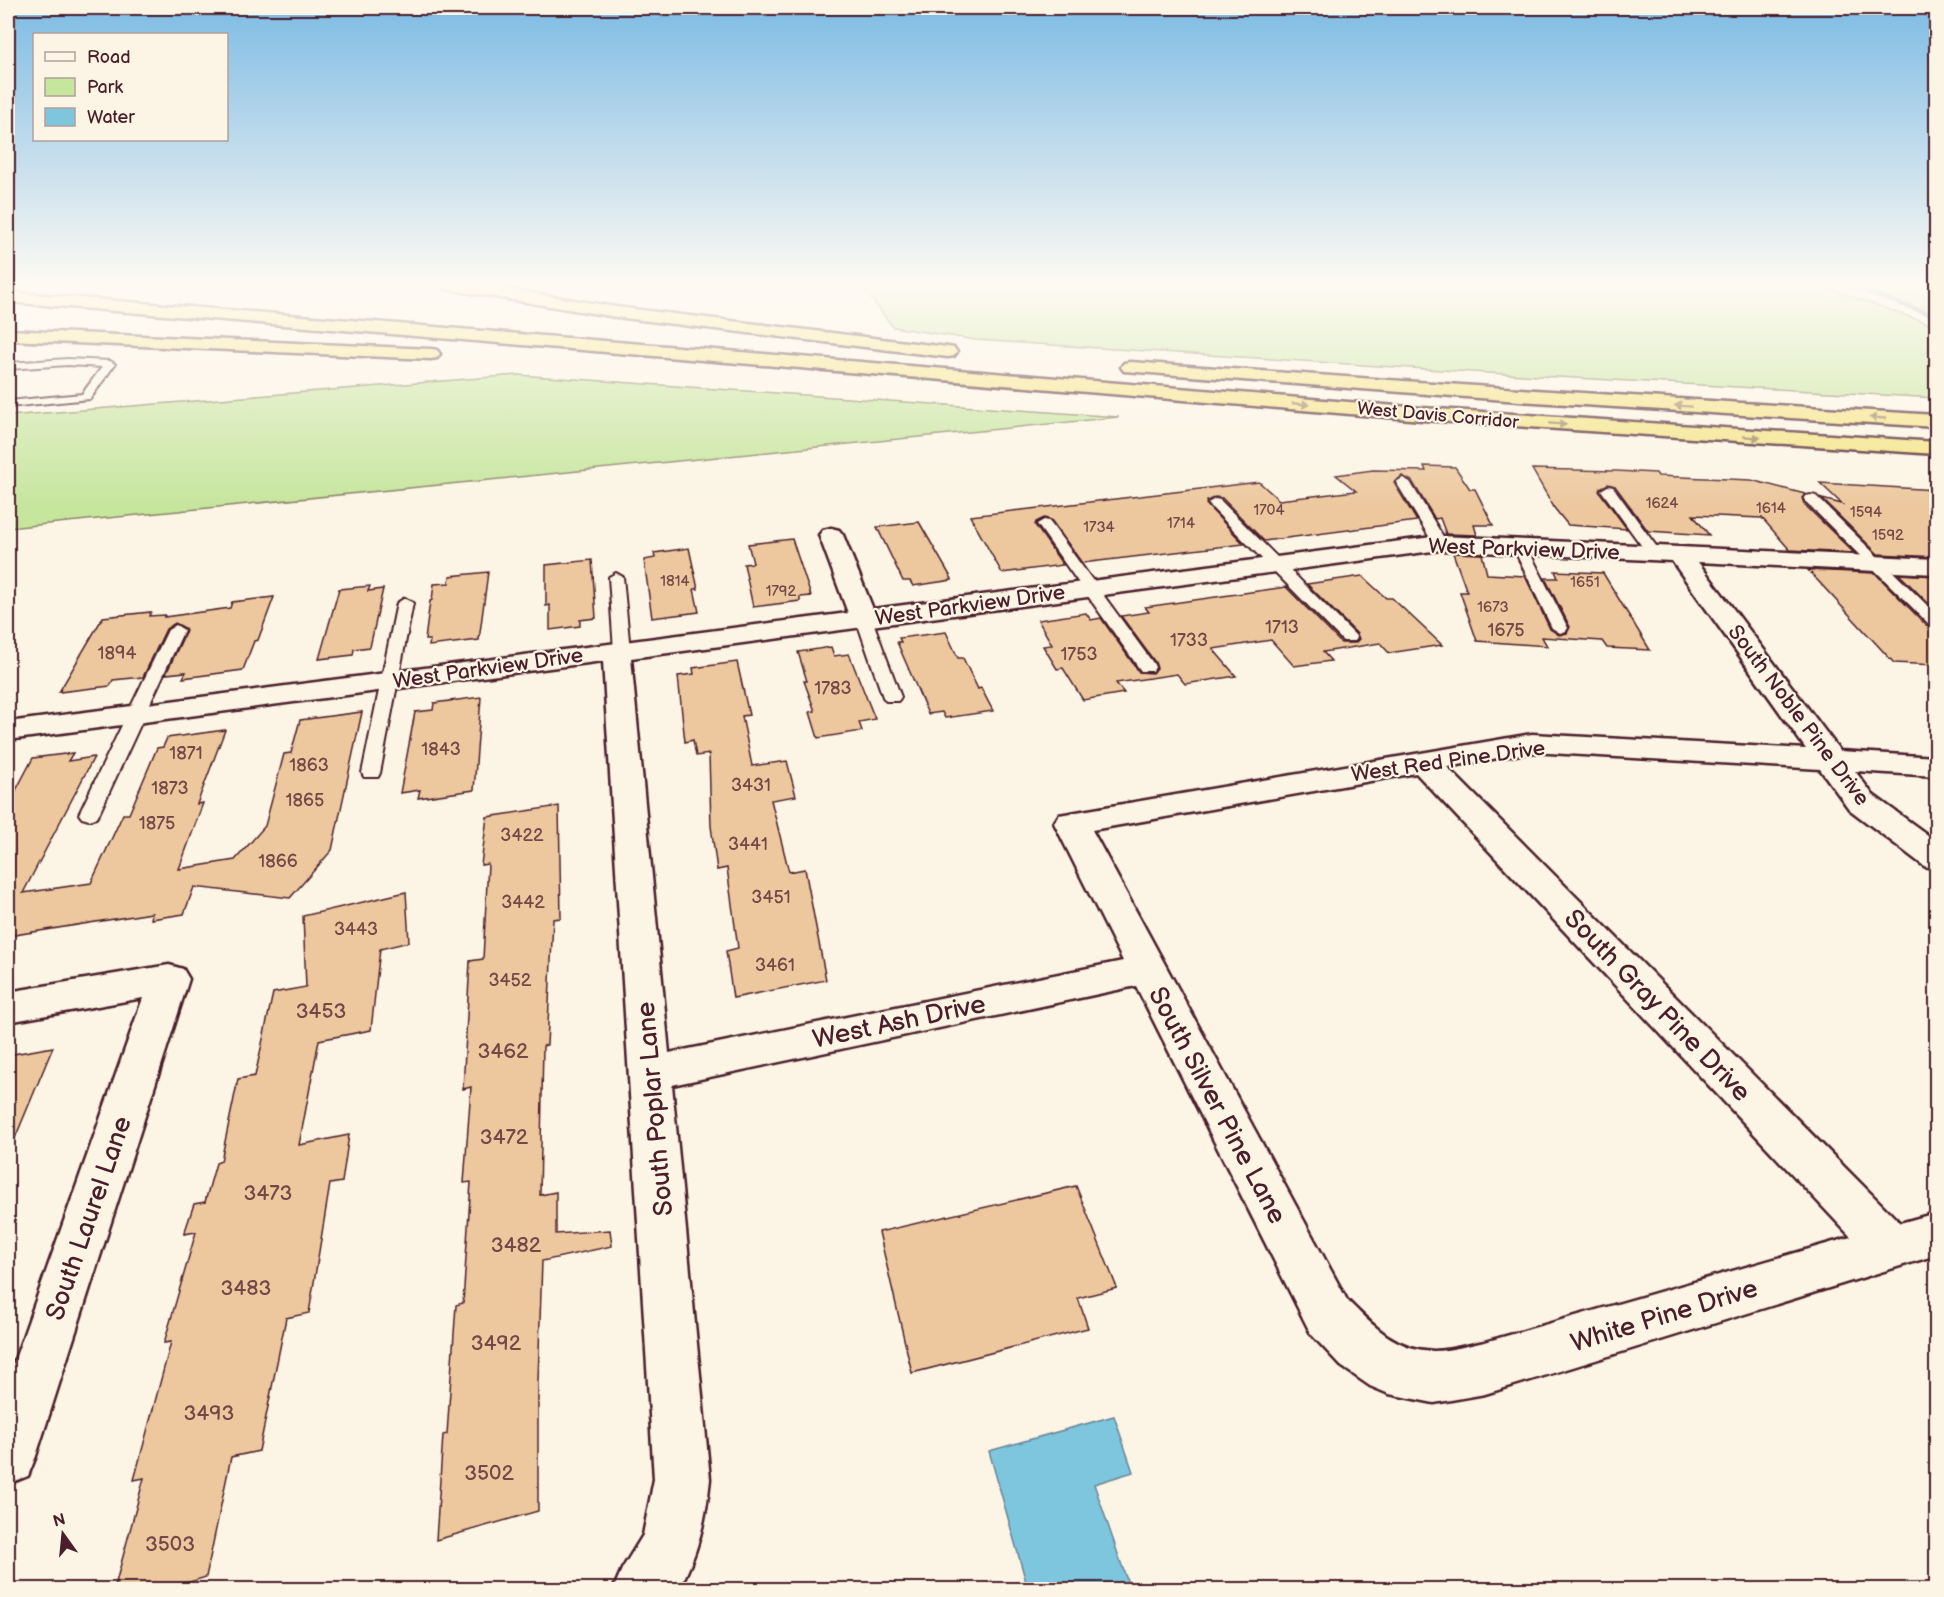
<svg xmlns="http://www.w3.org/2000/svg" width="1944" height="1597" font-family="'Balsamiq Sans',sans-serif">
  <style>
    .green { fill: #c6e59d; stroke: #888264; stroke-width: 1.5 }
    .water { fill: #7dc6de; stroke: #698396; stroke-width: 1.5 }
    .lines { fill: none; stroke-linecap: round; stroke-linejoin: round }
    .stream { stroke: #698396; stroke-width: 4.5 }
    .building { fill: #edc89e; stroke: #4a1f2b; stroke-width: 1.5 }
    .lane-casing { stroke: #4a1f2b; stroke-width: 4 }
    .street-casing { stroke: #4a1f2b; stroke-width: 5 }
    .highway-casing { stroke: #4a1f2b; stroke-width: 5 }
    .lane { fill: #fcf5e5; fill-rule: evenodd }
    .street { fill: #fcf5e5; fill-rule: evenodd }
    .highway { fill: #f4e382; fill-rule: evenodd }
    .oneway { fill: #9f8156 }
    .labels { text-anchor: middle; stroke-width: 4.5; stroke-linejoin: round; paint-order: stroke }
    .far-number-label { font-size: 15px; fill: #734948 }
    .far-street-label { font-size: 18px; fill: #4a1f2b; stroke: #fcf5e5 }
    .number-label { font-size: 18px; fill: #734948 }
    .street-label { font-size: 21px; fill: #4a1f2b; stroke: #fcf5e5 }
    .near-number-label { font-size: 21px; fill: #734948 }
    .near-street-label { font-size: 26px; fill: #4a1f2b; stroke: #fcf5e5 }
  </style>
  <rect width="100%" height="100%" fill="#fcf5e5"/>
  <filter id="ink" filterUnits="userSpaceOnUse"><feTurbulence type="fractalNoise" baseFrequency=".0167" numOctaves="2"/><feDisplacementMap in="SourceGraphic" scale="12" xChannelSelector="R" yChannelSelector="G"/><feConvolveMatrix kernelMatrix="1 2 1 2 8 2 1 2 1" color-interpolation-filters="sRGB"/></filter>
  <g filter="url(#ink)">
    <g class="green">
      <polygon points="897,284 1816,284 1936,326 1936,398 1487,373 976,340 893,327 862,287"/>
      <polygon points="1847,284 1936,284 1936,315"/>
      <polygon points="518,375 1119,417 8,528 8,416"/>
    </g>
    <polygon class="water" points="1114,1416 1133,1472 1094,1484 1130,1589 1028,1589 989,1451"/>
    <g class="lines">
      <polyline class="stream" points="1844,284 1936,316"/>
    </g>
    <g class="building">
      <polygon points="1424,466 1455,467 1470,489 1475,489 1493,525 1474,525 1477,535 1446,534 1440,518 1435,519 1412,481 1402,476 1394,483 1417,521 1264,541 1222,498 1215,497 1207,501 1206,504 1244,544 1082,563 1051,520 1044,518 1036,522 1035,525 1063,565 1002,573 970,516 1259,482 1279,500 1356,491 1336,475 1373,470 1426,471"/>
      <polygon points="1532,469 1616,471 1656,473 1658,476 1751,480 1805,494 1802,498 1804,504 1854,553 1790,550 1762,518 1693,515 1709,535 1648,531 1615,486 1608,484 1600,488 1599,491 1627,529 1568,525 1555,509"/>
      <polygon points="1820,483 1936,490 1936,557 1878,554 1822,499 1842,504"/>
      <polygon points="919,522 952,579 952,580 913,586 910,581 903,581 877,527"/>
      <polygon points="792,539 811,596 800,597 800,601 753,607 744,564 753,563 748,544"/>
      <polygon points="689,548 698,589 694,589 699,612 652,618 644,560 655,558 654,553"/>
      <polygon points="1453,553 1482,554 1487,574 1525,576 1550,629 1559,635 1567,633 1570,627 1545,578 1558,578 1555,571 1603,573 1650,650 1607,648 1602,641 1542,637 1547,646 1477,641 1460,592 1467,592"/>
      <polygon points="592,560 596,618 580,620 580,626 550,630 550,605 546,606 546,565"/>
      <polygon points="1808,570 1875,573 1928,627 1936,629 1936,665 1894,663"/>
      <polygon points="488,572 479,640 429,646 430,640 425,640 430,601 432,600 434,584 449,583 450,576"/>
      <polygon points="1899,574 1936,576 1936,611"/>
      <polygon points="1362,576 1386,598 1392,598 1442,645 1389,653 1380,643 1323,652 1331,661 1294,666 1271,640 1213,649 1236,676 1185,684 1177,674 1116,683 1124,693 1083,700 1063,668 1057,669 1043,646 1052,645 1038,620 1086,613 1091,620 1101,618 1139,672 1153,673 1157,668 1155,662 1121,616 1149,612 1145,607 1286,587 1341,643 1355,643 1359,639 1357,634 1307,584"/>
      <polygon points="370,586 368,591 383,589 370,647 354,649 353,655 319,659 339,589"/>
      <polygon points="274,597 258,640 254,641 243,670 183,678 186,672 166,674 186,631 185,628 175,623 166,629 143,677 113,680 110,686 59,692 103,617 151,612 149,616 165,615 164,617 230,608 232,602"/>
      <polygon points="946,632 958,658 963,658 978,689 981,688 993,711 945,718 942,712 928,714 897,642 901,642 899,638"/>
      <polygon points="831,647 834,656 849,654 875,719 859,722 862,731 818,738 810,712 815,711 804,681 807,681 798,652"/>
      <polygon points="737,662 749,715 742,716 752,766 787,761 796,796 771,800 789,872 805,869 826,980 733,998 726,951 738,948 727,868 717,870 711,826 709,754 696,756 693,740 685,742 678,676 694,674 693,668"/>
      <polygon points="481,697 474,790 418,798 420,790 400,793 415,712 433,710 434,703"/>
      <polygon points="362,712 332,850 290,898 194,887 184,914 151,919 152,913 8,936 8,793 15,792 33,758 73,753 68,761 94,757 23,893 91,883 123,814 129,814 157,748 163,747 167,738 225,730 197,804 203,803 179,869 235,860 265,826 284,754 291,753 300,720"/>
      <polygon points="559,806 561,918 553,919 547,1045 543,1046 540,1195 556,1192 556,1234 610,1230 612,1246 542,1261 538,1381 538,1511 436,1540 443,1435 447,1434 456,1305 463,1303 471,1182 464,1183 471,1087 463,1089 470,961 483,959 488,864 481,865 487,817"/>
      <polygon points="406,892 409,942 380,949 371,1030 319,1040 299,1145 349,1135 342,1182 330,1184 309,1313 286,1318 259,1451 231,1457 206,1577 164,1590 114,1590 144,1478 134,1480 171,1342 164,1343 196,1232 184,1234 194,1204 205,1202 216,1163 221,1161 238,1079 255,1076 273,993 306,987 303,916"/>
      <polygon points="53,1047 8,1155 8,1055"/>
      <polygon points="1076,1186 1117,1288 1078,1298 1088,1328 912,1373 879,1232"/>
    </g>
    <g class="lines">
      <g class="lane-casing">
        <g id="lane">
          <polygon points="68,359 110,361 115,364 90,399 8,407 8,401 82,394 102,367 68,365 8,369 8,363"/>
          <polygon points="1403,478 1410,482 1447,543 1445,546 1435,546 1433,543 1396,482"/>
          <polygon points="1608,486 1613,487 1659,550 1661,553 1659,556 1649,556 1601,490"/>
          <polygon points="1811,495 1816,496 1936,614 1936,627 1930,625 1806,502 1804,499 1806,496"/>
          <polygon points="1215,499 1220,500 1355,635 1357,638 1355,641 1343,641 1210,506 1208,503"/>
          <polygon points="1044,520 1049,521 1153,663 1155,667 1153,671 1141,671 1037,524"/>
          <polygon points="1520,543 1527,547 1568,628 1566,631 1560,633 1552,628 1513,547"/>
          <polygon points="616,573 623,577 630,651 622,656 614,651 609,577"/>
          <polygon points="405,598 413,603 380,773 378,777 364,777 362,773 397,603"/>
          <polygon points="864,614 872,619 901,697 898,701 886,701 883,697 856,619"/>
          <polygon points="176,625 184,630 99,814 96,818 89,820 82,818 79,814 168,630"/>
        </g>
      </g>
      <g class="street-casing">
        <g id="street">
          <path d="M831,528L839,530L843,535L873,609L1440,536L1936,559V574L1698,562L1840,751L1936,757V776L1855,771L1873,795L1936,841V869L1924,866L1849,809L1820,769L1532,752L1447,767L1900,1223L1936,1213V1255L1485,1394L1434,1403L1389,1394L1370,1386L1341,1366L1311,1334L1136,986L672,1085L710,1479C706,1518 698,1555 678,1590H613L622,1569L643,1535L654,1479L603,661L8,740V722L848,613L819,535L823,530ZM1440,550L1672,561L1806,749L1532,734L1059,815L1054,823L1123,961L669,1053L631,658ZM1416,773L1851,1237L1485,1342C1469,1345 1450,1351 1434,1351C1395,1350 1372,1325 1347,1300L1092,830Z"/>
          <polygon points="169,965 183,969 189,979 36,1456 28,1476 8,1484 8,1379 143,998 8,1022 8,992"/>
        </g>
      </g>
      <g class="highway-casing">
        <g id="highway">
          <polygon points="439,284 476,284 616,307 948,347 954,348 957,352 954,356 948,357 616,317 446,289"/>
          <polygon points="8,292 1422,408 1936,442 1936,454 1422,420 8,302"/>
          <polygon points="8,330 431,349 437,350 440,354 437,358 431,359 8,340"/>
          <polygon points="1130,362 1519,389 1936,415 1936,427 1519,401 1124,371 1121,367 1124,363"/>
        </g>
      </g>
      <use href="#lane" class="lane"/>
      <use href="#street" class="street"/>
      <use href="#highway" class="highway"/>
    </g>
    <defs><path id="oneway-solid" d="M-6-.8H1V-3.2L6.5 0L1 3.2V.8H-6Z" transform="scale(1.5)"/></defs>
    <g class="oneway">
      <use href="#oneway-solid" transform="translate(1301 404) rotate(5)"/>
      <use href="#oneway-solid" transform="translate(1683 406) rotate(-176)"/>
      <use href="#oneway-solid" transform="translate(1878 418) rotate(-177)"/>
      <use href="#oneway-solid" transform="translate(1558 424) rotate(4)"/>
      <use href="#oneway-solid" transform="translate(1752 437) rotate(4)"/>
    </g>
  </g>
  <linearGradient id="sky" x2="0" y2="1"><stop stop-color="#7dbbe4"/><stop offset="0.56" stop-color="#fefaf3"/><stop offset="1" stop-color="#fefaf3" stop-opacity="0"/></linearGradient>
  <rect width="1944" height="508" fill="url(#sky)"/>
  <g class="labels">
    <g class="far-number-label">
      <text x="1662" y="508">1624</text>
      <text x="1771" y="513">1614</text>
      <text x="1269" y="515">1704</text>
      <text x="1866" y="517">1594</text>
      <text x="1181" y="528">1714</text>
      <text x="1099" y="532">1734</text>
      <text x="1888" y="540">1592</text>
      <text x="675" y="586">1814</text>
      <text x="1585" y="587">1651</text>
      <text x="781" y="596">1792</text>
      <text x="1493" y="612">1673</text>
    </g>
    <g class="far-street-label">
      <text transform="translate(1438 415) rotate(5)" y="6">West Davis Corridor</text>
    </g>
    <g class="number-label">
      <text x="1282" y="633">1713</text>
      <text x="1506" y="636">1675</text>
      <text x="1189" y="646">1733</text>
      <text x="117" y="659">1894</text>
      <text x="1079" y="660">1753</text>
      <text x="833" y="694">1783</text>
      <text x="441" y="755">1843</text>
      <text x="186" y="759">1871</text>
      <text x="309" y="771">1863</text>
      <text x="751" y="791">3431</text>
      <text x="170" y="794">1873</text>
      <text x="305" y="806">1865</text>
      <text x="157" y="829">1875</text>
      <text x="522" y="841">3422</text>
      <text x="748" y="850">3441</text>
      <text x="278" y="867">1866</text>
      <text x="771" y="903">3451</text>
      <text x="523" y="908">3442</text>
      <text x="356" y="935">3443</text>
      <text x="775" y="971">3461</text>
      <text x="510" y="986">3452</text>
    </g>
    <g class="street-label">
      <text transform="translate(1524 549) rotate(2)" y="7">West Parkview Drive</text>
      <text transform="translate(970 605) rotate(-8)" y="7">West Parkview Drive</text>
      <text transform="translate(488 668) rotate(-8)" y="7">West Parkview Drive</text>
      <text transform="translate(1799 715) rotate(53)" y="7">South Noble Pine Drive</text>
      <text transform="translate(1448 761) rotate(-8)" y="7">West Red Pine Drive</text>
    </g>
    <g class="near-number-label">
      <text x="321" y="1018">3453</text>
      <text x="503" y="1058">3462</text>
      <text x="504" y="1144">3472</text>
      <text x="268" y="1200">3473</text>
      <text x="516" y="1252">3482</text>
      <text x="246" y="1295">3483</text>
      <text x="496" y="1350">3492</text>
      <text x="209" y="1420">3493</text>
      <text x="489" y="1480">3502</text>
      <text x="170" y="1551">3503</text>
    </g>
    <g class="near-street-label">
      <text transform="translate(1658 1005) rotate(46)" y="9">South Gray Pine Drive</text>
      <text transform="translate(899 1021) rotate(-12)" y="9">West Ash Drive</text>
      <text transform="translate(1218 1105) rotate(62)" y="9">South Silver Pine Lane</text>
      <text transform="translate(654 1109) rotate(-95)" y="9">South Poplar Lane</text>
      <text transform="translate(88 1218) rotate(-71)" y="9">South Laurel Lane</text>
      <text transform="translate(1664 1315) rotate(-17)" y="9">White Pine Drive</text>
    </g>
  </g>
  <rect width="1944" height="1597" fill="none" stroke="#fcf5e5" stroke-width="30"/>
  <rect x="15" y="15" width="1914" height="1567" fill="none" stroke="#4a1f2b" stroke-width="2" filter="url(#ink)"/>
  <rect x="33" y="33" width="195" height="108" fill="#fcf5e5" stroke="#b59f9b" stroke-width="1.5"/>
  <rect x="45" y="52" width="30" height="9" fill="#fcf5e5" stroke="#b59f9b" stroke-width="1.5"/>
  <text x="87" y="63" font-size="18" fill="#4a1f2b">Road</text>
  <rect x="45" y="78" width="30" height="18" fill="#c6e59d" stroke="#b59f9b" stroke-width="1.5"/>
  <text x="87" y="93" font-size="18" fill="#4a1f2b">Park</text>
  <rect x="45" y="108" width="30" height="18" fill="#7dc6de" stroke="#b59f9b" stroke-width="1.5"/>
  <text x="87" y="123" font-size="18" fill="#4a1f2b">Water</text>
  <g transform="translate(63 1534) rotate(345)" stroke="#fcf5e5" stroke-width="4.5" paint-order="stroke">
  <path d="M0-4.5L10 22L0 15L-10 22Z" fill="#4a1f2b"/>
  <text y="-9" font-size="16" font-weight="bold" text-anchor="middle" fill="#4a1f2b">N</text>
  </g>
</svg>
